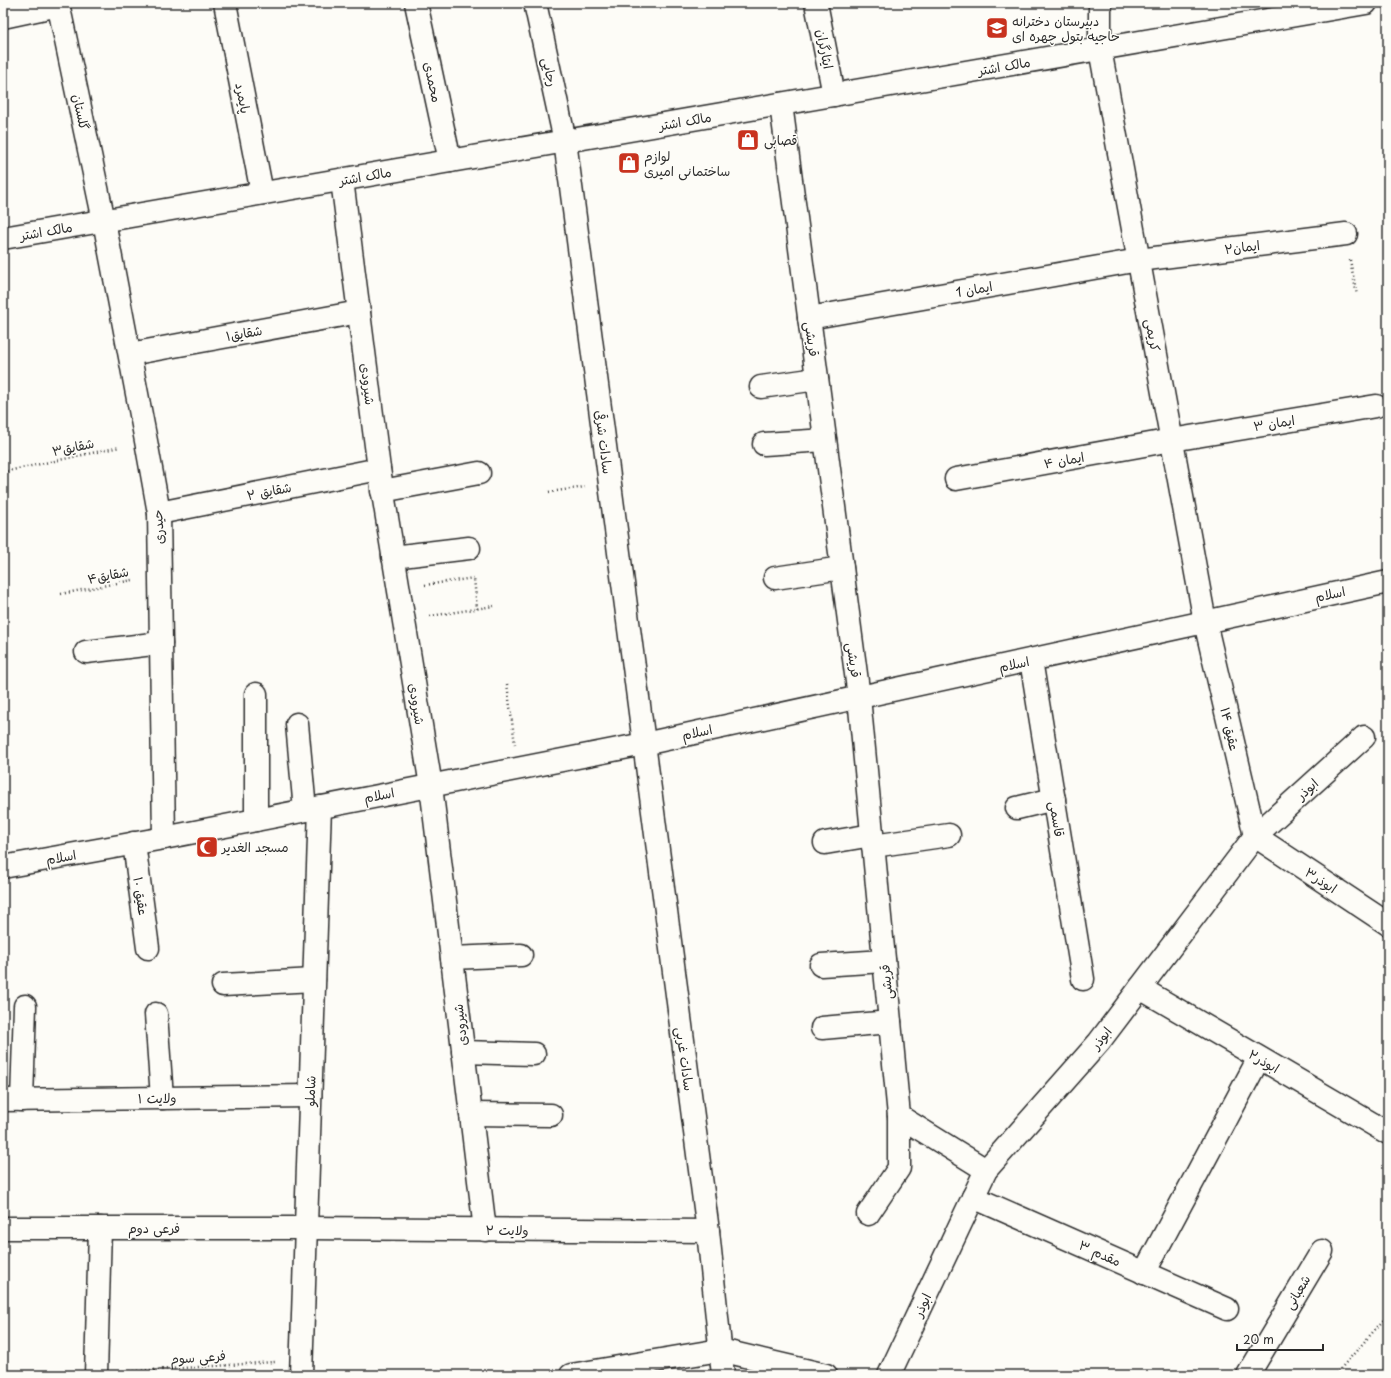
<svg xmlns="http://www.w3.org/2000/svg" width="1391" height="1378" font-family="'Playpen Sans','Playpen Sans Arabic',sans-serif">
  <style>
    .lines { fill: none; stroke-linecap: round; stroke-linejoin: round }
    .minor-casing { stroke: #2b2b2b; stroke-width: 25 }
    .path { stroke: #2b2b2b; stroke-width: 2.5; stroke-dasharray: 1 3; stroke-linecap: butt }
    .minor { stroke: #fdfcf7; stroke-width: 22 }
    .labels { text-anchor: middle; stroke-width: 3; stroke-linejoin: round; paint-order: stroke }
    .poi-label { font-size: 13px; fill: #2b2b2b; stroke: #fdfcf7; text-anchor: start }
    .street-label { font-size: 13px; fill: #2b2b2b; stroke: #fdfcf7 }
  </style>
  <rect width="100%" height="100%" fill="#fdfcf7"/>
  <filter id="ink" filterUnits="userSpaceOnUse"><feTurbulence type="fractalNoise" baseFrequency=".025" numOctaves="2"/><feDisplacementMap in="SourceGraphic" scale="8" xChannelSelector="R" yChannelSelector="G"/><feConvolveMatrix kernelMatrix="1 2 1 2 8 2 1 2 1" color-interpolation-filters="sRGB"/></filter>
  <g filter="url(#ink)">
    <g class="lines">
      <g class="minor-casing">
        <g id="minor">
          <polyline points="58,3 104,221 146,441 159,513 164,838"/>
          <polyline points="225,3 262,193"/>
          <polyline points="416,3 450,161"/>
          <polyline points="535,3 565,141 708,1231 723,1375"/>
          <polyline points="816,3 834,95"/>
          <polyline points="1100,3 1100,49 1205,622 1255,836"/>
          <polyline points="3,17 59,5"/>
          <polyline points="781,104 859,697 899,1116 986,1170"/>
          <polyline points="342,180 379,469 431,786 485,1230"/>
          <polyline points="3,238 1366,3"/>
          <polyline points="809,318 1139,260 1346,234"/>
          <polyline points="130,354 359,312"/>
          <polyline points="761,387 817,379"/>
          <polyline points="764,444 825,440"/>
          <polyline points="956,479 1172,440 1376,406"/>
          <polyline points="382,491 479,473"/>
          <polyline points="159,513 379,469"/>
          <polyline points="393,557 469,548"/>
          <polyline points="775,578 842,568"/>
          <polyline points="86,652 161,643"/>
          <polyline points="1031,660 1083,979"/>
          <polyline points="297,724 305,810"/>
          <polyline points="1017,808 1054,799"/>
          <polyline points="256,820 256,694"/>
          <polyline points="1255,836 1388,924"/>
          <polyline points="134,843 148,948"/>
          <polyline points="825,843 872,835"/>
          <polyline points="873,846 949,835"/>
          <polyline points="3,867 164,838 644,744 1388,582"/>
          <polyline points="452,958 521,955"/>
          <polyline points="821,965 884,961"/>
          <polyline points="223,985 314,980"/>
          <polyline points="1140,988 1388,1133"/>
          <polyline points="156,1014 162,1098"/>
          <polyline points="822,1028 890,1022"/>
          <polyline points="463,1052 534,1054"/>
          <polyline points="3,1100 310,1096"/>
          <polyline points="22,1100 25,1006"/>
          <polyline points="471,1114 551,1115"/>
          <polyline points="973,1197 1227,1309"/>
          <polyline points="868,1214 899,1168 899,1116"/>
          <polyline points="3,1228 306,1228 708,1231"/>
          <polyline points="1144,1273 1259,1058"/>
          <polyline points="96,1375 100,1228"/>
          <polyline points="301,1375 320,807"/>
          <polyline points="571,1375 720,1350 826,1375"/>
          <polyline points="889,1375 986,1170 1099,1042 1255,836 1364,737"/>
          <polyline points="1248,1375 1322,1251"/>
        </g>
      </g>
      <g class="path">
        <polyline points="1350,260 1357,295"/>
        <polyline points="3,472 120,447"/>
        <polyline points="549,492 585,487"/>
        <polyline points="425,585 474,578 477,609"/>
        <polyline points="61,594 133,580"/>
        <polyline points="430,616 494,606"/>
        <polyline points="507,684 515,744"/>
        <polyline points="122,1372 275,1362"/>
        <polyline points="1335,1375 1388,1315"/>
      </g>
      <use href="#minor" class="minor"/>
    </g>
  </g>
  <defs>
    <g id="school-square" transform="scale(1.15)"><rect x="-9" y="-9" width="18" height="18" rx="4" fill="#c8321e" stroke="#fdfcf7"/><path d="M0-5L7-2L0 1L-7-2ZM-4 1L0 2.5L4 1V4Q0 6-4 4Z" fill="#fff"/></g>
    <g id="shop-square" transform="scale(1.15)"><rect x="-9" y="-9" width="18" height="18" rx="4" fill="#c8321e" stroke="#fdfcf7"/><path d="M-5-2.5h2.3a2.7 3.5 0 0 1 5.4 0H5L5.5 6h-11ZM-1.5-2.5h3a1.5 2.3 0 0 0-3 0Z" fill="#fff"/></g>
    <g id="mosque-square" transform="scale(1.15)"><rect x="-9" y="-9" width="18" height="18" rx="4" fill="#c8321e" stroke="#fdfcf7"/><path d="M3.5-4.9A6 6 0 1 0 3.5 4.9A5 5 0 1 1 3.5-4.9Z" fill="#fff"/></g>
  </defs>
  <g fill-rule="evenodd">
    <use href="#school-square" x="997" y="28"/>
    <use href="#shop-square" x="748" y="140"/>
    <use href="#shop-square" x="629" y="163"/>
    <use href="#mosque-square" x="207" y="847"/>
  </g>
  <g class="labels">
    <g class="poi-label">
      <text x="1012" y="26">دبیرستان دخترانه<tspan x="1012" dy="15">حاجیه بتول چهره ای</tspan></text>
      <text x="764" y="145">قصابی</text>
      <text x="644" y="161">لوازم<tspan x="644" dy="15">ساختمانی امیری</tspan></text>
      <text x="222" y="852">مسجد الغدیر</text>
    </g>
    <g class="street-label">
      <text transform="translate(825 49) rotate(79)" y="5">ایثارگران</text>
      <text transform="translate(1004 66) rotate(-10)" y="5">مالک اشتر</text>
      <text transform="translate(550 72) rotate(78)" y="5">رجایی</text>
      <text transform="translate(433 82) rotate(78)" y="5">محمدی</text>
      <text transform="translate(243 98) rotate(79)" y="5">پایمرد</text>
      <text transform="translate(81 112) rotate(78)" y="5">گلستان</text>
      <text transform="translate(685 121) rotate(-10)" y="5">مالک اشتر</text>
      <text transform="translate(365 176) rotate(-10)" y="5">مالک اشتر</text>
      <text transform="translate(46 231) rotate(-10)" y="5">مالک اشتر</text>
      <text transform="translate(1242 247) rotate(-7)" y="5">ایمان۲</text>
      <text transform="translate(974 289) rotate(-10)" y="5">ایمان 1</text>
      <text transform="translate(244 333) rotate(-10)" y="5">شقایق۱</text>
      <text transform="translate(1153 335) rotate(80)" y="5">کریمی</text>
      <text transform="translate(812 339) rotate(82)" y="5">قریشی</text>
      <text transform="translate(368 384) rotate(83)" y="5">شیرودی</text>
      <text transform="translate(1274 423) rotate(-9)" y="5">ایمان ۳</text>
      <text transform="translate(604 442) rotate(83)" y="5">سادات شرقی</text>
      <text transform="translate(73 447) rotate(-12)" y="5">شقایق۳</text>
      <text transform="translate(1064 460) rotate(-10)" y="5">ایمان ۴</text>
      <text transform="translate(269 491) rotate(-11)" y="5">شقایق ۲</text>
      <text transform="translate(158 527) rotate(-93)" y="5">حیدری</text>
      <text transform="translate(108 575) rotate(-11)" y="5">شقایق۴</text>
      <text transform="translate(1330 594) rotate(-12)" y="5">اسلام</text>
      <text transform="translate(854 660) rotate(82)" y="5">قریشی</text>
      <text transform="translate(1014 664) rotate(-12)" y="5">اسلام</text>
      <text transform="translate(417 704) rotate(81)" y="5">شیرودی</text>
      <text transform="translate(1230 729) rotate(77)" y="5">عقیق ۱۴</text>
      <text transform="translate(697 732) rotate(-12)" y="5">اسلام</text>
      <text transform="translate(1307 789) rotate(-42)" y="5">ابوذر</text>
      <text transform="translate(379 795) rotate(-11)" y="5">اسلام</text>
      <text transform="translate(1057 819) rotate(81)" y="5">قاسمی</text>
      <text transform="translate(61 857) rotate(-10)" y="5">اسلام</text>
      <text transform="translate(1321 880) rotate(33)" y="5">ابوذر۳</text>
      <text transform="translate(141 896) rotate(82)" y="5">عقیق ۱۰</text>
      <text transform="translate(886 982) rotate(-96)" y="5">قریشی</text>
      <text transform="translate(460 1025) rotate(-97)" y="5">شیرودی</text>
      <text transform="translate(1101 1038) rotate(-51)" y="5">ابوذر</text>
      <text transform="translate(685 1059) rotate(82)" y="5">سادات غربی</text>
      <text transform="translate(1264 1061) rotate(30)" y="5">ابوذر۲</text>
      <text transform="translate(310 1091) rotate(-88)" y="5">شاملو</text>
      <text transform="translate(157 1098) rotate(-1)" y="5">ولایت ۱</text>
      <text x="154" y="1233">فرعی دوم</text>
      <text x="507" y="1235">ولایت ۲</text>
      <text transform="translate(1100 1253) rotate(24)" y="5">مقدم ۳</text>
      <text transform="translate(1297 1292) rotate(-59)" y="5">شعبانی</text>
      <text transform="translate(922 1305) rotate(-65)" y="5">ابوذر</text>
      <text transform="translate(198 1357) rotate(-4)" y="5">فرعی سوم</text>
    </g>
  </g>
  <rect width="1391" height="1378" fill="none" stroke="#fdfcf7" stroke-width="16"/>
  <rect x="8" y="8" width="1375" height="1362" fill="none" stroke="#2b2b2b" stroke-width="1.5" filter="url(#ink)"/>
  <path d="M1237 1344v6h86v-6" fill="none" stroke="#2b2b2b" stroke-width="2"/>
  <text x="1243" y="1344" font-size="12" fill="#2b2b2b" stroke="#fdfcf7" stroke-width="3" paint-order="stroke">20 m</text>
</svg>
